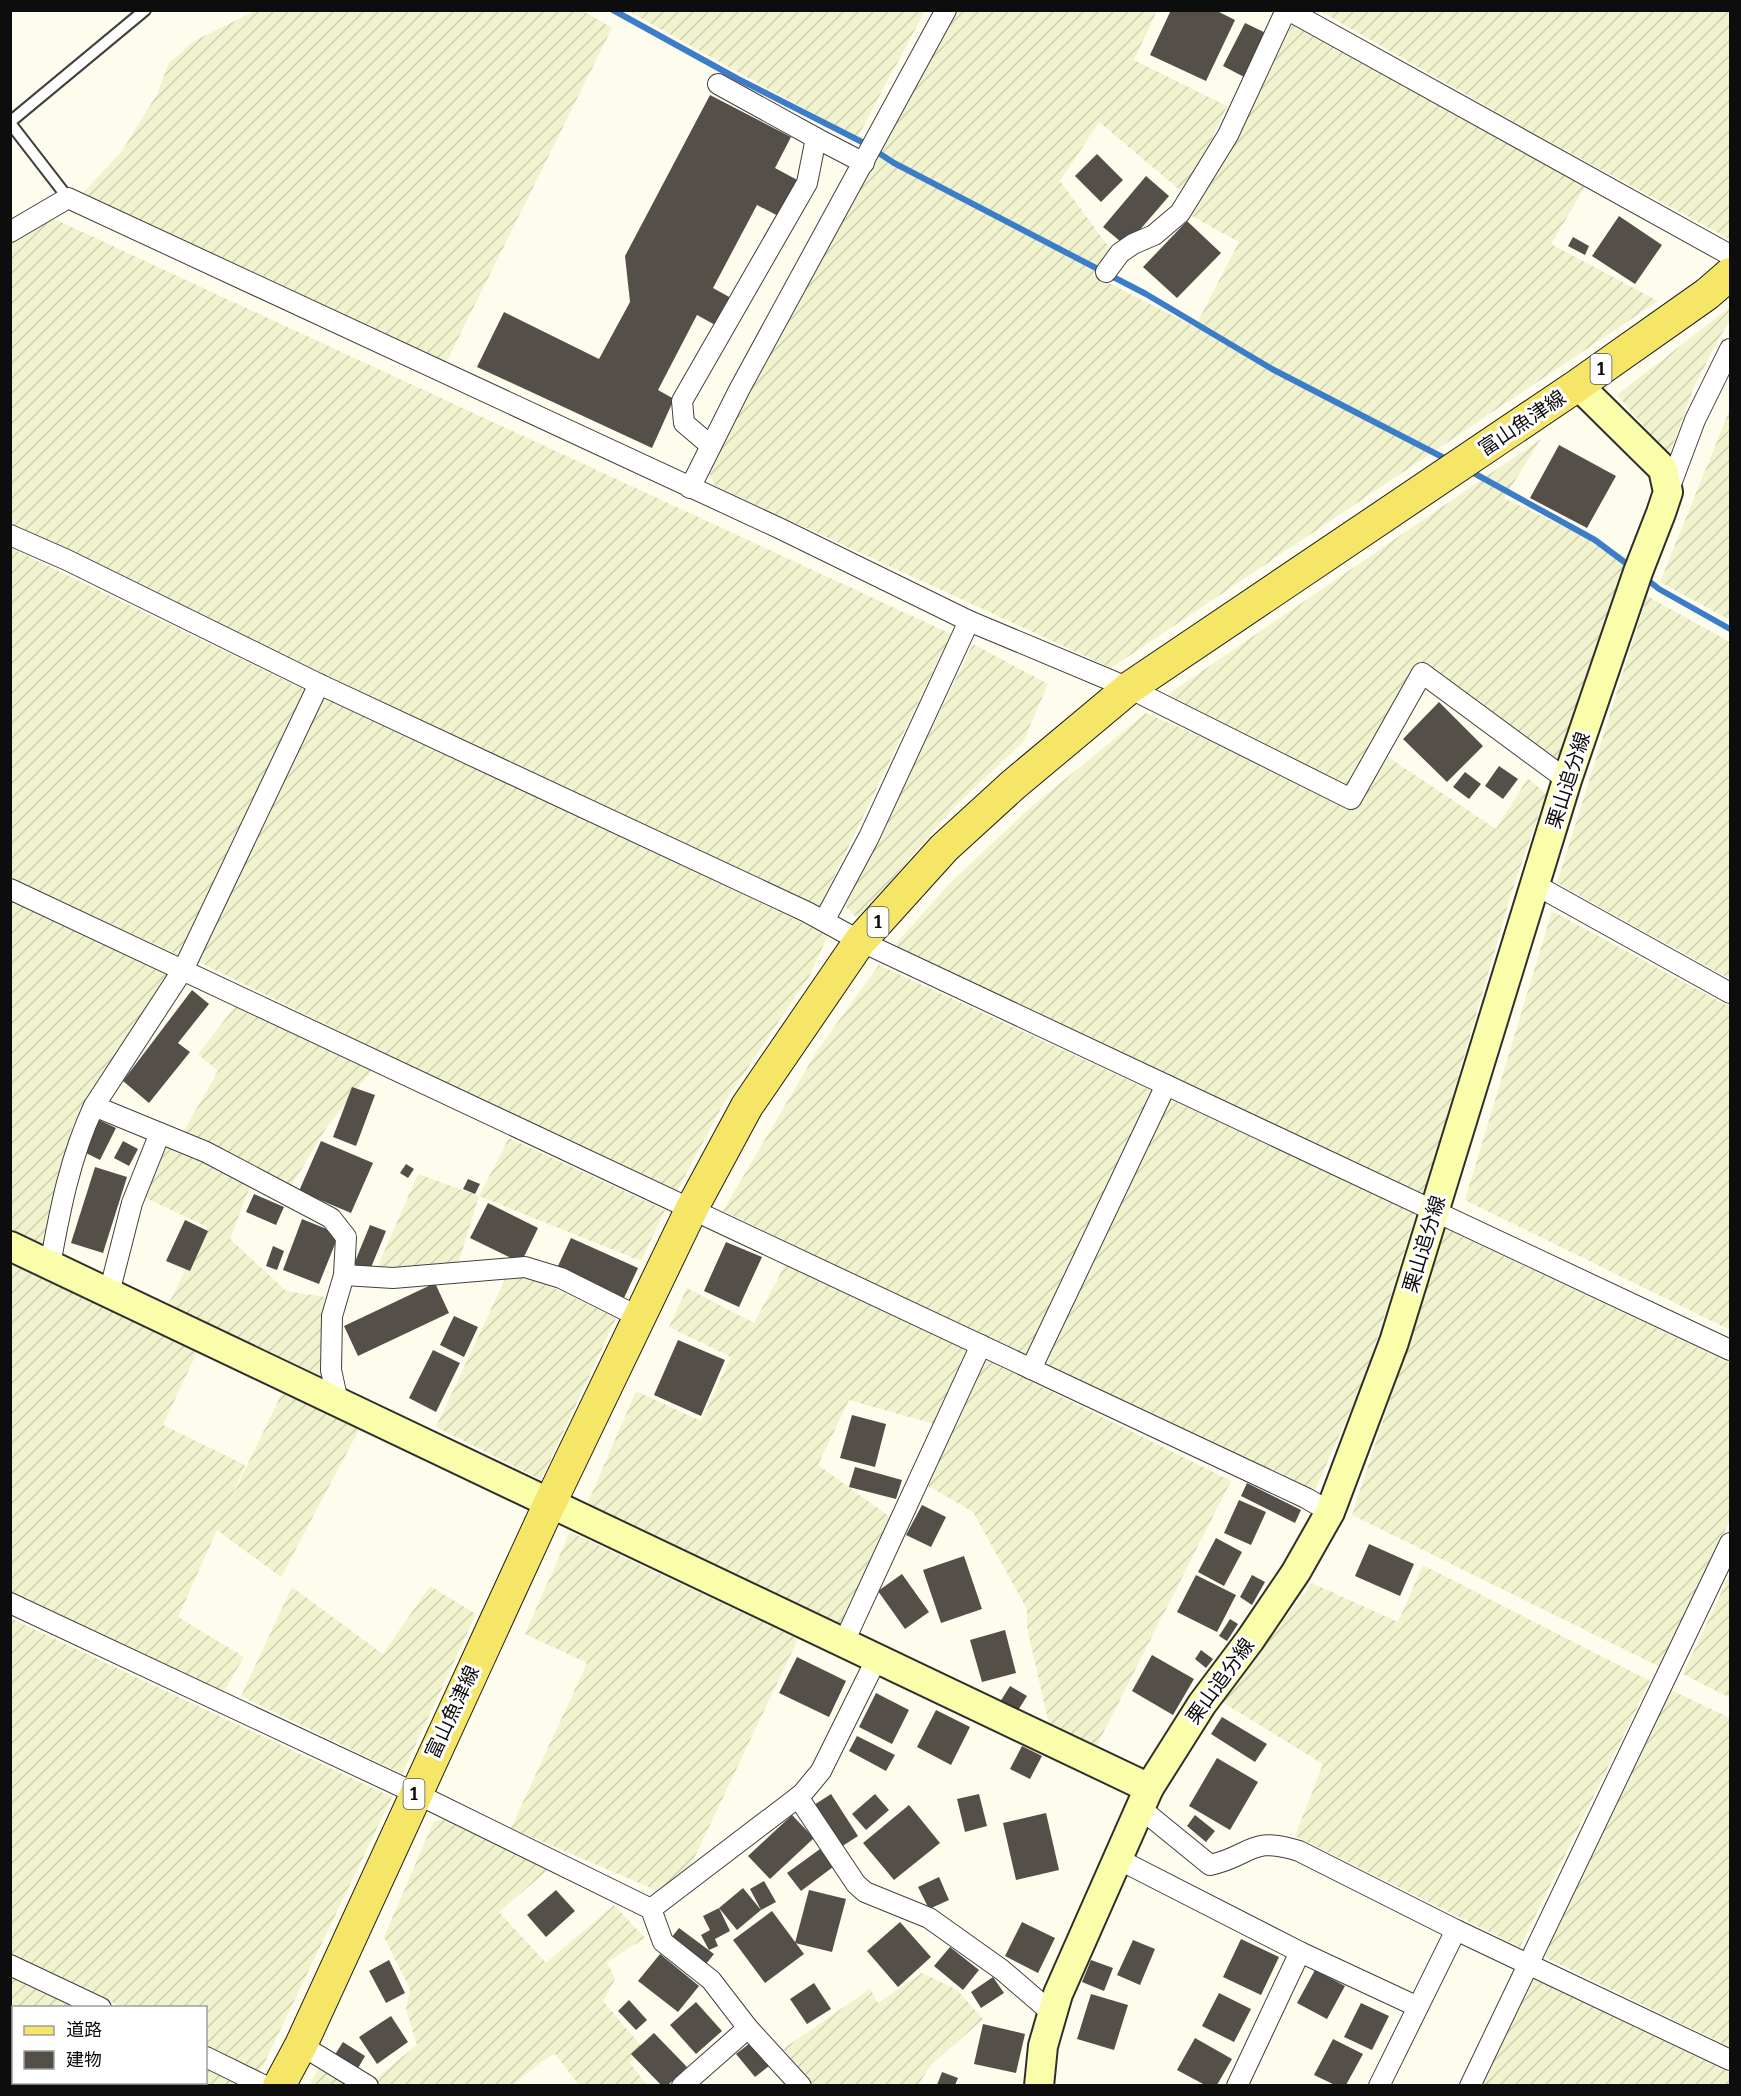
<svg xmlns="http://www.w3.org/2000/svg" width="1741" height="2096" font-family="Bitter,'Noto Sans JP',serif">
  <style>
    .farmland { fill: url(#farmland-furrows) }
    .lines { fill: none; stroke-linecap: round; stroke-linejoin: round }
    .stream { stroke: #3c7dc9; stroke-width: 6 }
    .building { fill: #554f49 }
    .lane-casing { stroke: #404040; stroke-width: 14 }
    .street-casing { stroke: #404040; stroke-width: 22 }
    .secondary-casing { stroke: #2f2f2f; stroke-width: 32 }
    .primary-casing { stroke: #1e1e1e; stroke-width: 34 }
    .lane { stroke: #fff; stroke-width: 10 }
    .street { stroke: #fff; stroke-width: 20 }
    .secondary { stroke: #fafda9; stroke-width: 28 }
    .primary { stroke: #f5e667; stroke-width: 32 }
    .labels { text-anchor: middle; stroke-width: 6; stroke-linejoin: round; paint-order: stroke }
    .shield { fill: #fff; stroke: #565656; stroke-width: 1.5 }
    .shield-label { font-size: 18px; font-weight: bold; fill: #0d0d0d }
    .street-label { font-size: 20px; fill: #0d0d0d; stroke: #fff }
  </style>
  <defs>
    <pattern id="farmland-furrows" width="10" height="10" patternUnits="userSpaceOnUse" patternTransform="scale(1.5)"><rect width="10" height="10" fill="#f1f3ce"/><path d="M-1 1l2-2M0 10L10 0M9 11l2-2" fill="none" stroke="#cdcfb0"/></pattern>
  </defs>
  <rect width="100%" height="100%" fill="#fefded"/>
  <g class="farmland">
    <polygon points="582,10 612,28 446,363 81,195 122,151 157,94 169,63 194,41 255,11"/>
    <polygon points="628,11 925,11 857,138"/>
    <polygon points="954,11 1157,11 1134,60 1227,106 1203,160 1180,190 1099,122 1060,181 1111,250 1093,275 1195,327 1239,242 1190,215 1239,131 1293,24 1585,187 1551,244 1658,301 1111,668 715,486 708,469"/>
    <polygon points="1320,11 1730,11 1730,235 1728,238 1537,135"/>
    <polygon points="52,218 951,634 818,910 11,524 10,242"/>
    <polygon points="1730,307 1730,321 1720,336 1694,387 1669,456 1617,395"/>
    <polygon points="1730,409 1730,620 1660,582"/>
    <polygon points="1541,439 1504,498 1631,559 1557,763 1421,662 1348,785 1163,698"/>
    <polygon points="11,548 305,690 178,955 11,878"/>
    <polygon points="1647,596 1730,642 1730,979 1557,883"/>
    <polygon points="973,644 1048,684 1023,742 956,805 858,919 845,906"/>
    <polygon points="324,695 828,935 810,975 722,1106 677,1191 518,1119 197,961"/>
    <polygon points="1146,713 1358,805 1388,757 1496,829 1528,778 1546,794 1511,894 1424,1195 893,947 950,883 1031,807"/>
    <polygon points="11,898 170,973 86,1097 72,1127 45,1246 11,1230"/>
    <polygon points="1552,911 1730,1007 1730,1330 1465,1200"/>
    <polygon points="879,965 1416,1213 1366,1375 1315,1490 1058,1374 723,1211 817,1051"/>
    <polygon points="237,1004 372,1070 326,1128 290,1188 182,1134 218,1071 198,1054"/>
    <polygon points="509,1138 665,1210 641,1261 479,1196 458,1264 377,1268 418,1174 479,1196"/>
    <polygon points="162,1143 251,1184 230,1239 286,1291 325,1297 322,1376 168,1305 207,1227 142,1196"/>
    <polygon points="1446,1229 1730,1363 1730,1520 1660,1667 1352,1515"/>
    <polygon points="11,1258 200,1346 163,1425 245,1465 229,1503 282,1393 361,1426 281,1577 217,1530 178,1617 244,1657 223,1693 11,1593"/>
    <polygon points="785,1265 968,1350 934,1424 849,1400 818,1465 893,1519 841,1631 586,1507 636,1391 701,1421 731,1357 669,1327 687,1288 754,1323"/>
    <polygon points="525,1274 616,1318 541,1480 436,1427 507,1275"/>
    <polygon points="983,1358 1231,1481 1096,1747 1050,1729 1027,1627 1027,1609 973,1512 927,1485"/>
    <polygon points="570,1532 798,1639 691,1865 658,1891 511,1828 587,1663 525,1634"/>
    <polygon points="1423,1565 1650,1681 1520,1947 1295,1836 1323,1764 1222,1702 1312,1583 1398,1622"/>
    <polygon points="1730,1574 1730,1698 1683,1674"/>
    <polygon points="430,1586 476,1614 402,1774 241,1696 292,1587 383,1654"/>
    <polygon points="10,1618 392,1797 260,2072 206,2046 206,2008 122,2007 11,1955"/>
    <polygon points="1671,1690 1730,1718 1730,2047 1544,1957"/>
    <polygon points="447,1819 548,1870 499,1912 546,1963 614,1905 645,1938 607,1962 615,1979 603,2001 647,2053 629,2062 647,2085 579,2085 555,2054 542,2061 513,2085 383,2086 374,2080 417,2045 406,2009 410,1989 384,1937 434,1821"/>
    <polygon points="10,1972 86,2007 14,2008 14,2082 206,2082 206,2064 252,2085 11,2085"/>
    <polygon points="922,1973 957,1990 983,2019 930,2066 918,2085 814,2085 783,2049 870,1989 878,2003"/>
    <polygon points="1533,1977 1730,2073 1730,2085 1482,2085"/>
    <polygon points="318,2069 347,2085 309,2085"/>
  </g>
  <g class="lines">
    <g class="stream">
      <polyline points="613,10 738,79 862,142 894,163 1146,294 1272,369 1450,461"/>
      <polyline points="1470,471 1595,540 1631,567"/>
      <polyline points="1644,577 1659,589 1730,629"/>
    </g>
  </g>
  <g class="building">
    <polygon points="1171,10 1215,10 1235,20 1206,81 1150,55"/>
    <polygon points="1245,23 1270,35 1248,79 1223,66"/>
    <polygon points="710,95 791,137 775,168 801,182 782,218 757,205 713,288 731,298 717,326 697,315 658,390 674,399 652,448 477,367 504,312 599,359 630,302 625,256"/>
    <polygon points="1097,154 1123,180 1101,202 1075,176"/>
    <polygon points="1146,176 1169,196 1126,246 1103,227"/>
    <polygon points="1619,216 1662,245 1635,284 1592,256"/>
    <polygon points="1187,221 1221,253 1177,298 1143,267"/>
    <polygon points="1573,237 1589,246 1585,255 1568,246"/>
    <polygon points="1559,445 1616,476 1587,528 1530,498"/>
    <polygon points="1439,702 1483,746 1447,782 1403,739"/>
    <polygon points="1499,766 1518,779 1503,799 1485,786"/>
    <polygon points="1465,772 1481,784 1469,799 1453,787"/>
    <polygon points="192,990 209,1004 178,1043 190,1052 149,1103 123,1081"/>
    <polygon points="352,1087 375,1095 356,1146 333,1137"/>
    <polygon points="99,1120 116,1128 100,1160 84,1152"/>
    <polygon points="123,1141 138,1149 129,1166 114,1158"/>
    <polygon points="321,1141 373,1163 351,1213 299,1191"/>
    <polygon points="406,1164 414,1169 408,1178 400,1173"/>
    <polygon points="95,1167 127,1177 103,1253 71,1243"/>
    <polygon points="468,1179 480,1184 475,1194 463,1189"/>
    <polygon points="254,1194 284,1207 276,1225 246,1212"/>
    <polygon points="488,1203 538,1228 521,1263 470,1238"/>
    <polygon points="302,1219 339,1234 319,1284 283,1270"/>
    <polygon points="185,1220 208,1231 190,1271 166,1261"/>
    <polygon points="370,1225 386,1231 370,1270 354,1264"/>
    <polygon points="571,1238 638,1268 624,1298 557,1268"/>
    <polygon points="726,1242 762,1257 739,1307 704,1291"/>
    <polygon points="273,1246 284,1251 277,1270 266,1266"/>
    <polygon points="435,1283 449,1313 358,1356 344,1326"/>
    <polygon points="454,1316 478,1327 464,1357 440,1345"/>
    <polygon points="678,1340 725,1360 701,1416 654,1395"/>
    <polygon points="433,1350 460,1363 436,1412 409,1398"/>
    <polygon points="852,1415 886,1424 875,1467 840,1458"/>
    <polygon points="855,1467 902,1480 896,1499 849,1487"/>
    <polygon points="1247,1483 1301,1510 1295,1523 1241,1496"/>
    <polygon points="1239,1500 1266,1512 1251,1545 1224,1533"/>
    <polygon points="922,1505 946,1517 931,1547 906,1535"/>
    <polygon points="1216,1538 1242,1552 1224,1586 1198,1572"/>
    <polygon points="1369,1544 1414,1564 1400,1596 1355,1576"/>
    <polygon points="964,1556 982,1609 941,1623 923,1570"/>
    <polygon points="902,1574 929,1612 905,1629 878,1591"/>
    <polygon points="1196,1575 1236,1595 1217,1632 1177,1612"/>
    <polygon points="1252,1575 1265,1582 1252,1605 1240,1597"/>
    <polygon points="1230,1619 1238,1624 1227,1641 1219,1636"/>
    <polygon points="1005,1630 1016,1673 982,1682 970,1640"/>
    <polygon points="1201,1650 1213,1659 1206,1668 1195,1659"/>
    <polygon points="1152,1655 1194,1679 1173,1715 1132,1691"/>
    <polygon points="797,1657 846,1681 829,1717 779,1693"/>
    <polygon points="1010,1686 1027,1696 1017,1712 1000,1702"/>
    <polygon points="876,1693 909,1710 892,1744 859,1727"/>
    <polygon points="936,1710 970,1727 951,1765 917,1747"/>
    <polygon points="1222,1717 1267,1744 1255,1762 1211,1734"/>
    <polygon points="857,1736 895,1755 886,1771 849,1751"/>
    <polygon points="1022,1746 1042,1756 1030,1779 1010,1769"/>
    <polygon points="1217,1758 1258,1782 1230,1830 1189,1806"/>
    <polygon points="831,1794 858,1836 841,1847 814,1805"/>
    <polygon points="875,1794 889,1810 866,1830 852,1814"/>
    <polygon points="979,1794 987,1826 965,1832 957,1799"/>
    <polygon points="909,1805 940,1843 894,1880 863,1843"/>
    <polygon points="1046,1813 1059,1870 1016,1880 1003,1823"/>
    <polygon points="792,1815 814,1838 770,1879 748,1856"/>
    <polygon points="1195,1815 1215,1831 1206,1842 1187,1826"/>
    <polygon points="820,1849 833,1867 801,1891 787,1873"/>
    <polygon points="939,1877 949,1900 929,1909 918,1887"/>
    <polygon points="764,1881 776,1902 761,1910 737,1930 719,1908 743,1888 761,1910 750,1889"/>
    <polygon points="556,1890 575,1911 546,1937 527,1915"/>
    <polygon points="809,1890 846,1899 832,1952 795,1943"/>
    <polygon points="719,1908 730,1931 715,1939 718,1946 709,1950 701,1935 710,1930 703,1916"/>
    <polygon points="772,1911 804,1954 765,1983 733,1940"/>
    <polygon points="900,1922 931,1957 898,1987 867,1951"/>
    <polygon points="1022,1922 1055,1938 1038,1973 1005,1956"/>
    <polygon points="679,1928 714,1954 706,1964 671,1938"/>
    <polygon points="1241,1939 1279,1957 1261,1995 1223,1977"/>
    <polygon points="1133,1940 1155,1949 1140,1985 1117,1975"/>
    <polygon points="950,1947 979,1970 963,1990 934,1966"/>
    <polygon points="660,1954 699,1986 678,2012 638,1981"/>
    <polygon points="389,1960 405,1993 386,2003 369,1971"/>
    <polygon points="1091,1960 1113,1968 1104,1991 1082,1982"/>
    <polygon points="1315,1970 1345,1986 1327,2019 1297,2003"/>
    <polygon points="993,1977 1004,1993 981,2008 971,1992"/>
    <polygon points="814,1983 831,2009 807,2024 790,1999"/>
    <polygon points="1219,1993 1251,2009 1234,2042 1202,2026"/>
    <polygon points="1091,1994 1128,2005 1114,2050 1077,2039"/>
    <polygon points="629,2000 647,2020 636,2030 618,2011"/>
    <polygon points="696,2002 722,2031 696,2054 670,2025"/>
    <polygon points="1361,2003 1389,2016 1372,2050 1344,2037"/>
    <polygon points="391,2016 408,2042 377,2064 359,2037"/>
    <polygon points="983,2024 1025,2034 1016,2073 974,2064"/>
    <polygon points="654,2033 687,2067 668,2085 661,2085 631,2054"/>
    <polygon points="1195,2038 1232,2059 1217,2085 1205,2085 1177,2070"/>
    <polygon points="1333,2039 1363,2054 1346,2085 1335,2085 1314,2075"/>
    <polygon points="343,2042 365,2056 357,2070 334,2056"/>
    <polygon points="750,2043 769,2066 755,2077 736,2054"/>
    <polygon points="942,2072 958,2078 955,2085 937,2085"/>
  </g>
  <g class="lines">
    <g class="lane-casing">
      <g id="lane">
        <polyline points="10,122 145,10"/>
        <polyline points="10,123 68,198"/>
      </g>
    </g>
    <g class="street-casing">
      <g id="street">
        <polyline points="1288,10 1730,255"/>
        <polyline points="816,138 864,163"/>
        <polyline points="10,232 68,198 781,529 969,621 1129,688 1351,799 1422,673 1567,780"/>
        <polyline points="1106,272 1120,253 1133,244 1154,235 1180,213 1228,135 1286,10"/>
        <polyline points="711,446 684,423 682,401 807,183 816,138 718,84"/>
        <polyline points="690,488 739,390 946,10"/>
        <polyline points="1668,492 1695,420 1730,349"/>
        <polyline points="10,535 67,560 319,684 807,912 860,941 1730,1350"/>
        <polyline points="1534,884 1730,993"/>
        <polyline points="10,889 1306,1498 1330,1512"/>
        <polyline points="824,921 869,837 969,621"/>
        <polyline points="94,1106 184,968 319,684"/>
        <path d="M50,1265C60,1210 70,1157 94,1106L206,1152L259,1180L331,1218L346,1237L344,1275L332,1316L331,1370L338,1402"/>
        <polyline points="344,1275 393,1278 525,1267 561,1278 639,1317"/>
        <polyline points="109,1293 132,1203 160,1133"/>
        <polyline points="1031,1369 1166,1085"/>
        <polyline points="10,1603 415,1793 651,1909 663,1942 711,1980 748,2028 801,2086"/>
        <polyline points="843,1644 981,1345"/>
        <polyline points="798,1797 856,1884 865,1892 929,1918 1002,1970 1052,2013"/>
        <path d="M1140,1808L1210,1865C1252,1856 1250,1835 1299,1851L1456,1930L1730,2060"/>
        <polyline points="1118,1859 1300,1952"/>
        <polyline points="651,1909 802,1794 821,1771 876,1660"/>
        <polyline points="10,1965 101,2008"/>
        <polyline points="301,2045 368,2086"/>
        <polyline points="206,2057 265,2086"/>
        <polyline points="682,2086 748,2028"/>
        <polyline points="1237,2086 1300,1952 1418,2007"/>
        <polyline points="1379,2086 1456,1930"/>
        <polyline points="1470,2086 1730,1543"/>
      </g>
    </g>
    <g class="secondary-casing">
      <g id="secondary">
        <polyline points="10,1246 1149,1788"/>
        <polyline points="1039,2086 1043,2046 1058,1994 1149,1788 1202,1704 1250,1640 1296,1572 1330,1512 1394,1342 1567,780 1638,572 1661,513 1668,492 1663,469 1578,385"/>
      </g>
    </g>
    <g class="primary-casing">
      <polyline id="primary" points="279,2086 301,2045 550,1503 692,1208 747,1106 860,941 944,848 1013,785 1129,688 1578,385 1707,294 1730,274"/>
    </g>
    <use href="#lane" class="lane"/>
    <use href="#street" class="street"/>
    <use href="#secondary" class="secondary"/>
    <use href="#primary" class="primary"/>
  </g>
  <g class="labels">
    <g class="shield">
      <rect x="1590.5" y="354" width="21" height="30" rx="4.5"/>
      <rect x="867.5" y="907" width="21" height="30" rx="4.5"/>
      <rect x="403.5" y="1779" width="21" height="30" rx="4.5"/>
    </g>
    <g class="shield-label">
      <text x="1601" y="375">1</text>
      <text x="878" y="928">1</text>
      <text x="414" y="1800">1</text>
    </g>
    <g class="street-label">
      <text transform="translate(1522 423) rotate(-34)" y="7">富山魚津線</text>
      <text transform="translate(1568 780) rotate(-72)" y="7">栗山追分線</text>
      <text transform="translate(1424 1244) rotate(-73)" y="7">栗山追分線</text>
      <text transform="translate(1220 1681) rotate(-54)" y="7">栗山追分線</text>
      <text transform="translate(452 1712) rotate(-65)" y="7">富山魚津線</text>
    </g>
  </g>
  <rect width="1741" height="2096" fill="none" stroke="#0d0d0d" stroke-width="24"/>
  <rect x="12" y="2006" width="195" height="78" fill="#ffffff" stroke="#9e9e9e" stroke-width="1.5"/>
  <rect x="24" y="2026" width="30" height="9" fill="#f5e667" stroke="#9e9e9e" stroke-width="1.5"/>
  <text x="66" y="2036" font-size="18" fill="#0d0d0d">道路</text>
  <rect x="24" y="2051" width="30" height="18" fill="#554f49" stroke="#9e9e9e" stroke-width="1.5"/>
  <text x="66" y="2066" font-size="18" fill="#0d0d0d">建物</text>
</svg>
